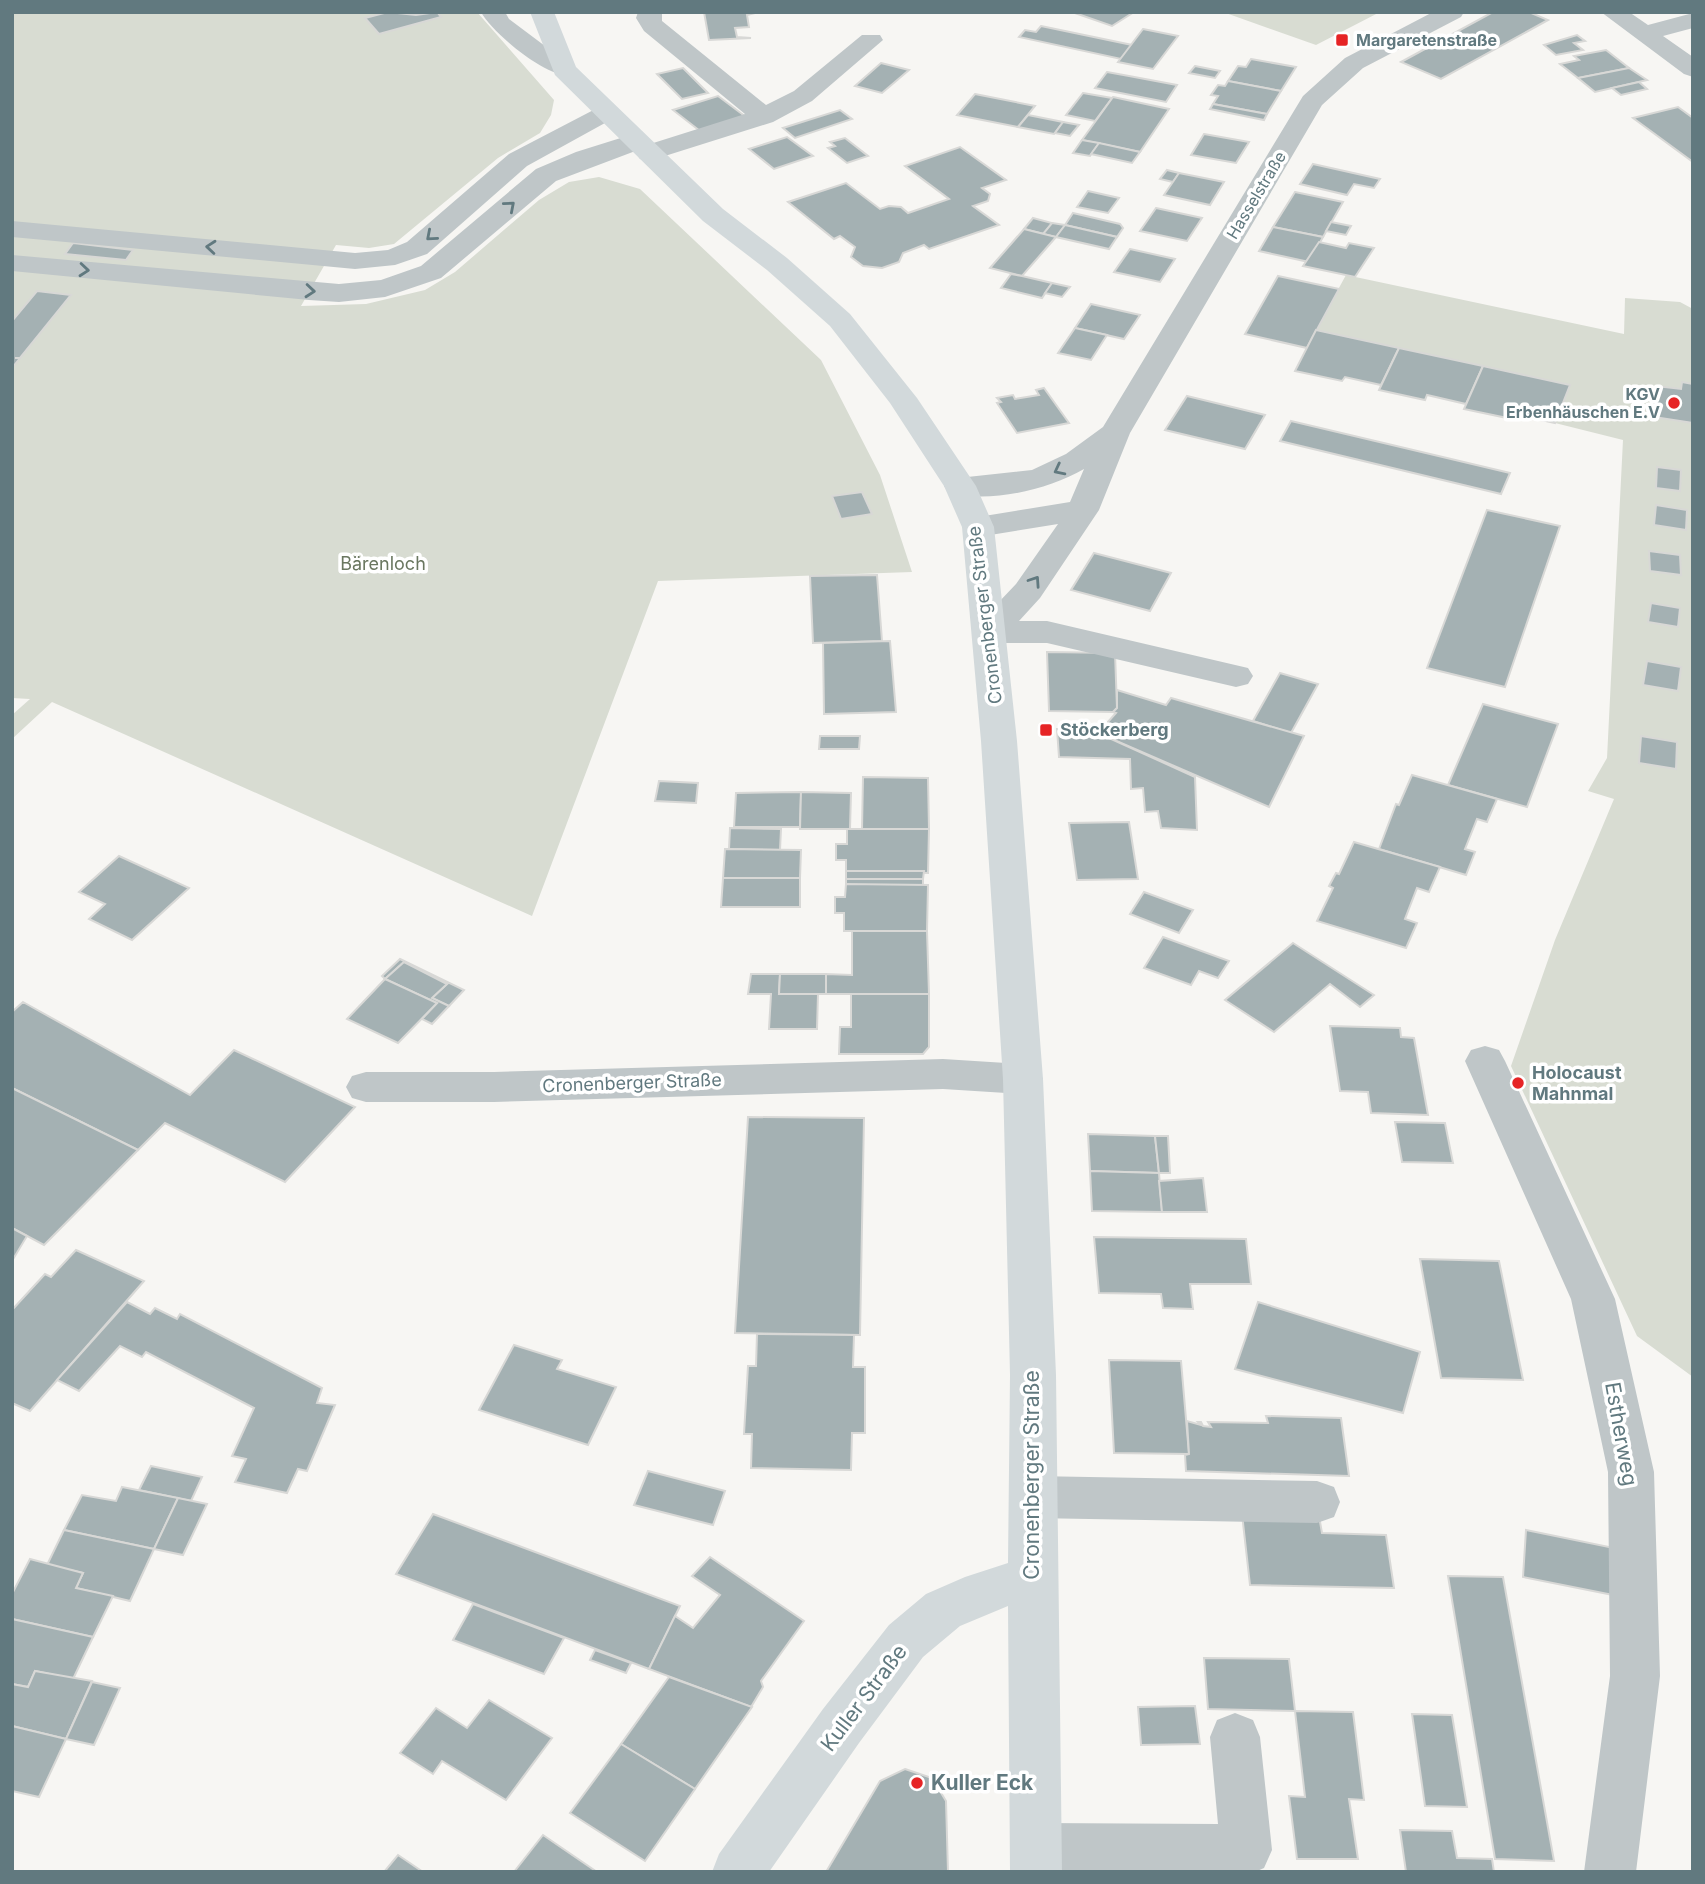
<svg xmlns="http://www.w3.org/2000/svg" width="1705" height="1884" font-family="Inter,sans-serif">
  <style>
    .green { fill: #d8dcd2 }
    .building { fill: #a4b1b3; stroke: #d8d8d6; stroke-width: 2 }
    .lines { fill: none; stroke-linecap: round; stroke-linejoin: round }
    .minor { fill: #bfc6c8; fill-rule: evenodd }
    .major { fill: #d2d9db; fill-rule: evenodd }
    .oneway { stroke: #61797f }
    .poi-dot { fill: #e62425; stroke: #fff; stroke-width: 2.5 }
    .labels { text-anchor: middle; stroke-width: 7; stroke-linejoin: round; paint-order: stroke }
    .far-poi-label { font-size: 16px; font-weight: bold; fill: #61797f; stroke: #fff; text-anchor: start }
    .far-street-label { font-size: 16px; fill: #61797f; stroke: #fff }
    .park-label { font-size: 18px; fill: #6a7760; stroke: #fff }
    .street-label { font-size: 18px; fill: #61797f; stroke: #fff }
    .poi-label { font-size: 18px; font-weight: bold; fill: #61797f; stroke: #fff; text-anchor: start }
    .near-street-label { font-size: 21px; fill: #61797f; stroke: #fff }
    .near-poi-label { font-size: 21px; font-weight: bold; fill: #61797f; stroke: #fff; text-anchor: start }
  </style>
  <rect width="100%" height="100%" fill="#f7f6f3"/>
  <g class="green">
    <polygon points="12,12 477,12 554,100 551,115 540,133 498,158 394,244 369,248 336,245 301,306 366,304 425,290 455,272 539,200 569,182 599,177 640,189 821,360 880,475 912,572 658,581 532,916 52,702 12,739 12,715 30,699 12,698"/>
    <polygon points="1223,12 1380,12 1316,45"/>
    <polygon points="1346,275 1624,334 1625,298 1680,302 1693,309 1693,1377 1637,1336 1511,1066 1555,940 1614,799 1588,791 1607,758 1623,440 1555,423 1569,385 1316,330"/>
  </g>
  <g class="building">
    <polygon points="388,12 416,15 437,12 441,17 379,34 365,18"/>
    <polygon points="704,12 755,13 747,15 749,27 735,28 737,37 751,38 709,40"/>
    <polygon points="1072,12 1134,12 1112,26"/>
    <polygon points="1493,12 1529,12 1548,20 1441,79 1401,62"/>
    <polygon points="1041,26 1132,45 1121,59 1019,37 1025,30 1036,32"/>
    <polygon points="1143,29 1178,36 1153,69 1118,62"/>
    <polygon points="1577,35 1585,41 1574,43 1583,50 1556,55 1544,45"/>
    <polygon points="1606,50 1629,68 1578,78 1560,64 1579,60 1574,56"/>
    <polygon points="1251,59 1296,67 1281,91 1228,81 1238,66 1246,67"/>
    <polygon points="881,63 909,70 882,93 855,86"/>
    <polygon points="1195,66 1220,71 1215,78 1189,73"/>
    <polygon points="683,68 708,93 682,99 657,74"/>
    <polygon points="1629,68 1647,80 1595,92 1578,78"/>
    <polygon points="1107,72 1129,76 1177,85 1166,102 1095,88"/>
    <polygon points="1228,81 1281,91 1267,114 1213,104 1218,96 1211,95 1218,85 1225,86"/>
    <polygon points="1639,82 1647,89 1621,95 1612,88"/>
    <polygon points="1083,93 1112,98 1095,121 1066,115"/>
    <polygon points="975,94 1035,106 1018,127 957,115"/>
    <polygon points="718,96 746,117 700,131 673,110"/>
    <polygon points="1113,97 1169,109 1140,152 1082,140"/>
    <polygon points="1213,104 1267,114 1264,120 1210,109"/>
    <polygon points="1678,107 1693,118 1693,162 1633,118"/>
    <polygon points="840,110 852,119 795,138 783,128"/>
    <polygon points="1028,115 1063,122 1054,134 1018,127"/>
    <polygon points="1063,122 1079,125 1070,136 1055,133"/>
    <polygon points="1204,134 1249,142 1236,163 1191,155"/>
    <polygon points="787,137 813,156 774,169 749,149"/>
    <polygon points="845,138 868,156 847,163 828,148 835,146 830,142"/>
    <polygon points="1082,140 1099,143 1090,156 1073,153"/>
    <polygon points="1099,143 1140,152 1132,163 1091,154"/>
    <polygon points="960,147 1006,180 982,188 990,194 988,201 973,206 999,225 929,249 924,245 903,253 899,262 882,268 863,266 851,257 855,247 840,236 834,239 788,202 846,183 880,209 889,206 901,207 908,213 949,199 905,166"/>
    <polygon points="1313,164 1380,179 1374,188 1354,184 1347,195 1300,184"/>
    <polygon points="1167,170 1179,173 1173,182 1160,179"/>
    <polygon points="1179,173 1224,182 1210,205 1164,195"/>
    <polygon points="1088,191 1119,198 1108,213 1077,207"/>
    <polygon points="1295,192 1343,202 1323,237 1273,227"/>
    <polygon points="1156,208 1202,218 1187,241 1140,231"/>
    <polygon points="1073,213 1120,224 1123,228 1117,237 1065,225"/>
    <polygon points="1033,218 1052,223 1044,234 1024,229"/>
    <polygon points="1331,222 1351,226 1346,235 1326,231"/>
    <polygon points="1052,223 1065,225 1056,237 1043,234"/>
    <polygon points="1065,225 1117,237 1109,249 1056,237"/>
    <polygon points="1273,227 1323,237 1309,262 1259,251"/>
    <polygon points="1024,229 1056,237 1022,276 990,268"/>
    <polygon points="1319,242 1346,248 1349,243 1374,248 1355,277 1303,266"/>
    <polygon points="73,243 133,250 126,260 65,254"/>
    <polygon points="1130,249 1175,259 1160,282 1114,272"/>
    <polygon points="1011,274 1022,276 1052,283 1042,298 1001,288"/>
    <polygon points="1278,276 1339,289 1307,348 1245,334"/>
    <polygon points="1052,283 1070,287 1062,297 1045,293"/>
    <polygon points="37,291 71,295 20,358 15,358 20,358 12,368 12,321"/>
    <polygon points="1091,304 1140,315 1124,339 1075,328"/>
    <polygon points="1075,328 1107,335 1091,360 1058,353"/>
    <polygon points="1316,330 1399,348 1381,385 1345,377 1342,381 1295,371"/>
    <polygon points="1399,348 1483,366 1466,404 1427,395 1425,400 1379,390"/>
    <polygon points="1483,366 1570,385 1555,423 1514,414 1512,419 1464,409"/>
    <polygon points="1682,382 1693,384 1693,423 1654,417 1656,386 1681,389"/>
    <polygon points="1044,388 1069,423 1017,433 997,403 1001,402 997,398 1013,395 1015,399 1039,395 1036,390"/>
    <polygon points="1187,396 1265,415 1245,449 1165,430"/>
    <polygon points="1291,421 1510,473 1501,494 1280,441"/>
    <polygon points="1657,467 1681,470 1680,491 1656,488"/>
    <polygon points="862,492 872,514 841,519 832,496"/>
    <polygon points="1656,505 1687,510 1686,530 1654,525"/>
    <polygon points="1487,510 1560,526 1505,687 1427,668"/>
    <polygon points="1649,551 1680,555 1681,575 1650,571"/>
    <polygon points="1094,553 1171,573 1150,611 1071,590"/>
    <polygon points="877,575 882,641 813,643 810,576"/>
    <polygon points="1651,603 1680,608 1678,627 1648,622"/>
    <polygon points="890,641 896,712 824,714 823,643"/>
    <polygon points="1047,652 1115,653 1117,708 1113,712 1049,711"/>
    <polygon points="1647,661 1681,667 1678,691 1643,685"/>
    <polygon points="1280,673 1318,684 1291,733 1253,721"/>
    <polygon points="1117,690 1166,705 1171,698 1304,736 1269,807 1098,733 1116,713 1113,712 1117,708"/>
    <polygon points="1483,704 1558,724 1527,807 1448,785"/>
    <polygon points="1057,729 1098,733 1195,777 1197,830 1161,828 1158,811 1145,812 1143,788 1131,789 1130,759 1059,757"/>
    <polygon points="820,736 860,736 859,749 819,749"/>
    <polygon points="1641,736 1677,742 1676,769 1639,763"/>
    <polygon points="1412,775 1497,799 1487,822 1477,819 1465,849 1475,852 1466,875 1379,849 1396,804 1399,805"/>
    <polygon points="863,777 928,778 929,829 862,829"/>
    <polygon points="659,781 698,783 696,803 655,801"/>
    <polygon points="801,792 800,827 734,827 736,793"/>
    <polygon points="801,792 851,793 850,829 800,829"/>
    <polygon points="1129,822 1138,879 1077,880 1069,823"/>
    <polygon points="730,828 781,829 780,850 729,849"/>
    <polygon points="847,829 929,829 928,873 846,871 846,860 836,860 836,844 847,844"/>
    <polygon points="1354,842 1440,867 1429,892 1417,888 1405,919 1417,923 1406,948 1317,921 1333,888 1329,886 1336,873 1339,874"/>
    <polygon points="725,849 801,850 800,878 723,878"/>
    <polygon points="119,856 189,888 132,940 89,919 105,904 79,892"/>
    <polygon points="846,871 924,871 923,879 846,879"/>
    <polygon points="723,878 800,878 800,907 721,907"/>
    <polygon points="846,879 923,879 923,886 849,885 846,884"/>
    <polygon points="846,884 928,885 927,931 844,931 844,913 835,913 835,897 845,897"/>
    <polygon points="1144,892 1193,910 1179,933 1130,914"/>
    <polygon points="852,931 927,931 929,994 826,994 826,974 852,975"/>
    <polygon points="1163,937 1229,961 1218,978 1199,971 1191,985 1144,968"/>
    <polygon points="1293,943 1374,995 1360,1007 1330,984 1274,1032 1225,1000"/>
    <polygon points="400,959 464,990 449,1006 432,998 447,984 404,962 385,979 382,976"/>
    <polygon points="404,962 447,984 432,998 449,1006 432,1024 422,1019 437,1003 385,979"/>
    <polygon points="751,974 780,974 779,994 818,994 817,1029 769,1029 771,994 748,994"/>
    <polygon points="780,974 826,974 826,994 779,994"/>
    <polygon points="385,979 437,1003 398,1043 347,1019"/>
    <polygon points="851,994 929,994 929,1047 923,1054 839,1054 840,1027 851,1027"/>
    <polygon points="23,1002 190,1095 234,1050 355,1107 285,1182 165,1123 138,1150 12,1088 12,1012"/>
    <polygon points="1330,1026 1400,1028 1401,1037 1414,1038 1428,1115 1371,1113 1368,1092 1340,1091"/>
    <polygon points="12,1088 138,1150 44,1245 12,1228"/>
    <polygon points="748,1117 864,1118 860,1335 735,1333"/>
    <polygon points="1395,1122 1445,1123 1453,1163 1402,1162"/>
    <polygon points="1088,1134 1155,1136 1159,1173 1090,1171"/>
    <polygon points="1155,1136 1168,1136 1170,1173 1159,1173"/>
    <polygon points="1090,1171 1159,1173 1162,1212 1092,1211"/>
    <polygon points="1203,1178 1207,1212 1162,1212 1159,1181"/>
    <polygon points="12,1228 27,1236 12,1261"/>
    <polygon points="1094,1237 1246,1239 1251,1284 1190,1284 1193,1309 1163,1308 1161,1294 1099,1293"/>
    <polygon points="76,1250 144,1281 30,1411 12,1403 12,1310 45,1274 51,1277"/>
    <polygon points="1420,1259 1499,1261 1523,1380 1441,1378"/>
    <polygon points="127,1302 150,1314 155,1308 177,1319 180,1314 322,1388 317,1403 335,1405 307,1471 298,1469 287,1493 235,1482 246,1459 232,1456 254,1408 146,1352 142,1357 120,1346 79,1391 57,1380"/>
    <polygon points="1258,1302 1420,1352 1403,1413 1235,1369"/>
    <polygon points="757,1334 854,1335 853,1367 865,1367 865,1433 852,1433 851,1470 751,1468 752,1434 744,1434 748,1366 756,1366"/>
    <polygon points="514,1345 562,1360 557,1369 616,1387 588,1445 479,1410"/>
    <polygon points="1109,1360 1181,1361 1189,1454 1114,1453"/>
    <polygon points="1266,1416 1341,1418 1349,1476 1186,1471 1185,1455 1189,1454 1187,1421 1201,1425 1198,1422 1201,1422 1203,1426 1211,1427 1208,1422 1268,1423"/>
    <polygon points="151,1466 202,1477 191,1501 139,1490"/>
    <polygon points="648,1471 725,1491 713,1525 634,1505"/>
    <polygon points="122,1487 178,1498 154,1549 64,1530 82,1495 116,1501"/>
    <polygon points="178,1498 207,1504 183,1555 154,1549"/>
    <polygon points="433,1514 680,1606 649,1669 396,1574"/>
    <polygon points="1242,1514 1319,1516 1322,1533 1386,1535 1394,1588 1250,1585"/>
    <polygon points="64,1530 154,1549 130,1601 76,1588 83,1573 47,1565"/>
    <polygon points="1526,1530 1614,1548 1613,1595 1523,1577"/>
    <polygon points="710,1557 804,1621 761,1681 763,1687 751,1707 649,1669 675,1616 693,1628 720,1595 692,1576"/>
    <polygon points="30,1559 83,1573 76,1588 113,1596 93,1637 12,1619 12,1594"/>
    <polygon points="1448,1576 1503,1577 1554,1861 1495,1859"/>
    <polygon points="473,1604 564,1638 544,1674 453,1640"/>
    <polygon points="12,1619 93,1637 73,1679 35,1671 28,1687 12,1684"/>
    <polygon points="595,1650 631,1663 626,1673 590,1660"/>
    <polygon points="1204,1658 1289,1659 1295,1711 1208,1709"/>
    <polygon points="35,1671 92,1681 66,1739 12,1726 12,1684 28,1687"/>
    <polygon points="669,1677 752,1707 695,1789 621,1744"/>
    <polygon points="92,1682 120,1688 94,1745 66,1739"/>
    <polygon points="489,1700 552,1738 506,1800 442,1761 433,1774 400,1753 436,1708 467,1728"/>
    <polygon points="1195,1706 1200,1744 1141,1745 1138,1707"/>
    <polygon points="1295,1711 1353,1712 1364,1800 1349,1799 1358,1859 1297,1859 1289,1796 1305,1797"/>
    <polygon points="1412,1714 1452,1715 1467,1807 1425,1806"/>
    <polygon points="12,1726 66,1739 39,1797 12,1791"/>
    <polygon points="621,1744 695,1789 645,1861 570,1813"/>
    <polygon points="905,1769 932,1778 946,1801 948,1872 826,1872 880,1781"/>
    <polygon points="1400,1830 1452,1831 1457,1858 1492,1859 1494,1872 1406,1872"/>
    <polygon points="543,1835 597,1872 514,1872"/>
    <polygon points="398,1855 423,1872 384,1872"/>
  </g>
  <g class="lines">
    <g class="minor">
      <path d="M481,12H505L509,19L577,70L573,75C550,81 492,33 481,12Z"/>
      <polygon points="638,12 662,12 662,21 766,105 794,91 862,35 880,35 883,40 812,101 773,122 649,161 640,159 636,153 638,150 556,181 441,278 385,297 339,302 309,300 12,271 12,255 339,284 381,280 421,266 536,169 576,152 627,136 645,136 649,142 647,145 745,114 644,31 636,18"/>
      <path d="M1433,12H1464L1461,17L1363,68L1322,105L1130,433L1099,510L1040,598L1019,621H1047L1248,668L1253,676L1248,684L1236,687L1047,643H990L978,640L973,632L978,624L1016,584L1058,524L978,537L967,534L962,527L967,520L978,517L1070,502L1084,469C1047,490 992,503 949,493L944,486L949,479L1032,470L1066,454L1103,427L1303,96L1345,58Z"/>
      <polygon points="1601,12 1629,12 1648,25 1693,13 1693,28 1663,36 1693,57 1693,77 1684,74"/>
      <polygon points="605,104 614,106 618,112 614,118 527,166 427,254 395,265 355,269 12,237 12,221 355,253 388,250 407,242 509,154"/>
      <polygon points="1485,1046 1499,1050 1505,1061 1615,1299 1654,1472 1660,1676 1636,1872 1584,1872 1610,1676 1608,1472 1571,1299 1465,1061 1471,1050"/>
      <polygon points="943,1059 1023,1064 1037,1068 1043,1079 1037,1090 1023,1094 943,1089 494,1102 366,1102 352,1098 346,1087 352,1076 366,1072 494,1072"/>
      <polygon points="1033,1476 1317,1481 1334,1487 1340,1502 1334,1517 1317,1523 1033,1518 1016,1512 1010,1497 1016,1482"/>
      <polygon points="1235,1713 1253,1720 1260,1737 1272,1850 1264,1868 1255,1872 1033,1872 1019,1866 1011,1848 1019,1830 1037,1823 1218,1824 1210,1737 1217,1720"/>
    </g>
    <polygon class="major" points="530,12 554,12 576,67 723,209 787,258 850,314 917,398 976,486 994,527 1017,741 1043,1079 1056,1375 1062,1872 1010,1872 1008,1606 960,1626 923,1657 859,1743 769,1872 712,1872 719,1854 823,1709 889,1625 926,1594 965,1577 1008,1563 1010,1375 1003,1079 981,741 962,527 944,486 890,403 830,326 767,270 703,221 555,75"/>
  </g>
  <defs><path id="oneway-chevron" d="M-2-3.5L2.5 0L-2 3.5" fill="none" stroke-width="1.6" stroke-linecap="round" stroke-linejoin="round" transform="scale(1.75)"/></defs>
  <g class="oneway">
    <use href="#oneway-chevron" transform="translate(510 206) rotate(-41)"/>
    <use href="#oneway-chevron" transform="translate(431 236) rotate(139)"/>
    <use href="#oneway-chevron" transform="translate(211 247) rotate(-175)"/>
    <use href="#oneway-chevron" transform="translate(84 270) rotate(5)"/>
    <use href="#oneway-chevron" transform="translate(310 291) rotate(5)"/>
    <use href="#oneway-chevron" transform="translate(1059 470) rotate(153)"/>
    <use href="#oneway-chevron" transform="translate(1035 581) rotate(-56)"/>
  </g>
  <g class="poi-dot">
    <rect x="1335" y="33" width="14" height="14" rx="3.5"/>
    <circle cx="1674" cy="403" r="7"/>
    <rect x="1039" y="723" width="14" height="14" rx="3.5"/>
    <circle cx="1518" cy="1083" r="7"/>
    <circle cx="917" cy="1783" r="7"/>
  </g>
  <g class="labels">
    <g class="far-poi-label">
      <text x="1356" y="46">Margaretenstraße</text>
      <text x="1660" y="400" text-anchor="end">KGV<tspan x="1660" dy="18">Erbenhäuschen E.V</tspan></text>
    </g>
    <g class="far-street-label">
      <text transform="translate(1256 195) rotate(-59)" y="6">Hasselstraße</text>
    </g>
    <g class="park-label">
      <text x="383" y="570">Bärenloch</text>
    </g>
    <g class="street-label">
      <text transform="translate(985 615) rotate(-97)" y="6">Cronenberger Straße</text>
      <text transform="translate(632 1083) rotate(-2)" y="6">Cronenberger Straße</text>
    </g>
    <g class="poi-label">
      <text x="1060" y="736">Stöckerberg</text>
      <text x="1532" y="1079">Holocaust<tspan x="1532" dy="21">Mahnmal</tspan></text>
    </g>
    <g class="near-street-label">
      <text transform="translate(1621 1434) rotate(80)" y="7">Estherweg</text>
      <text transform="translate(1032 1475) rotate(-90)" y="7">Cronenberger Straße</text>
      <text transform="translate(864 1698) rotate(-53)" y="7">Kuller Straße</text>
    </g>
    <g class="near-poi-label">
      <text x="931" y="1790">Kuller Eck</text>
    </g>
  </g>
  <rect width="1705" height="1884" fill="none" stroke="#61797f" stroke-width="28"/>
</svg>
